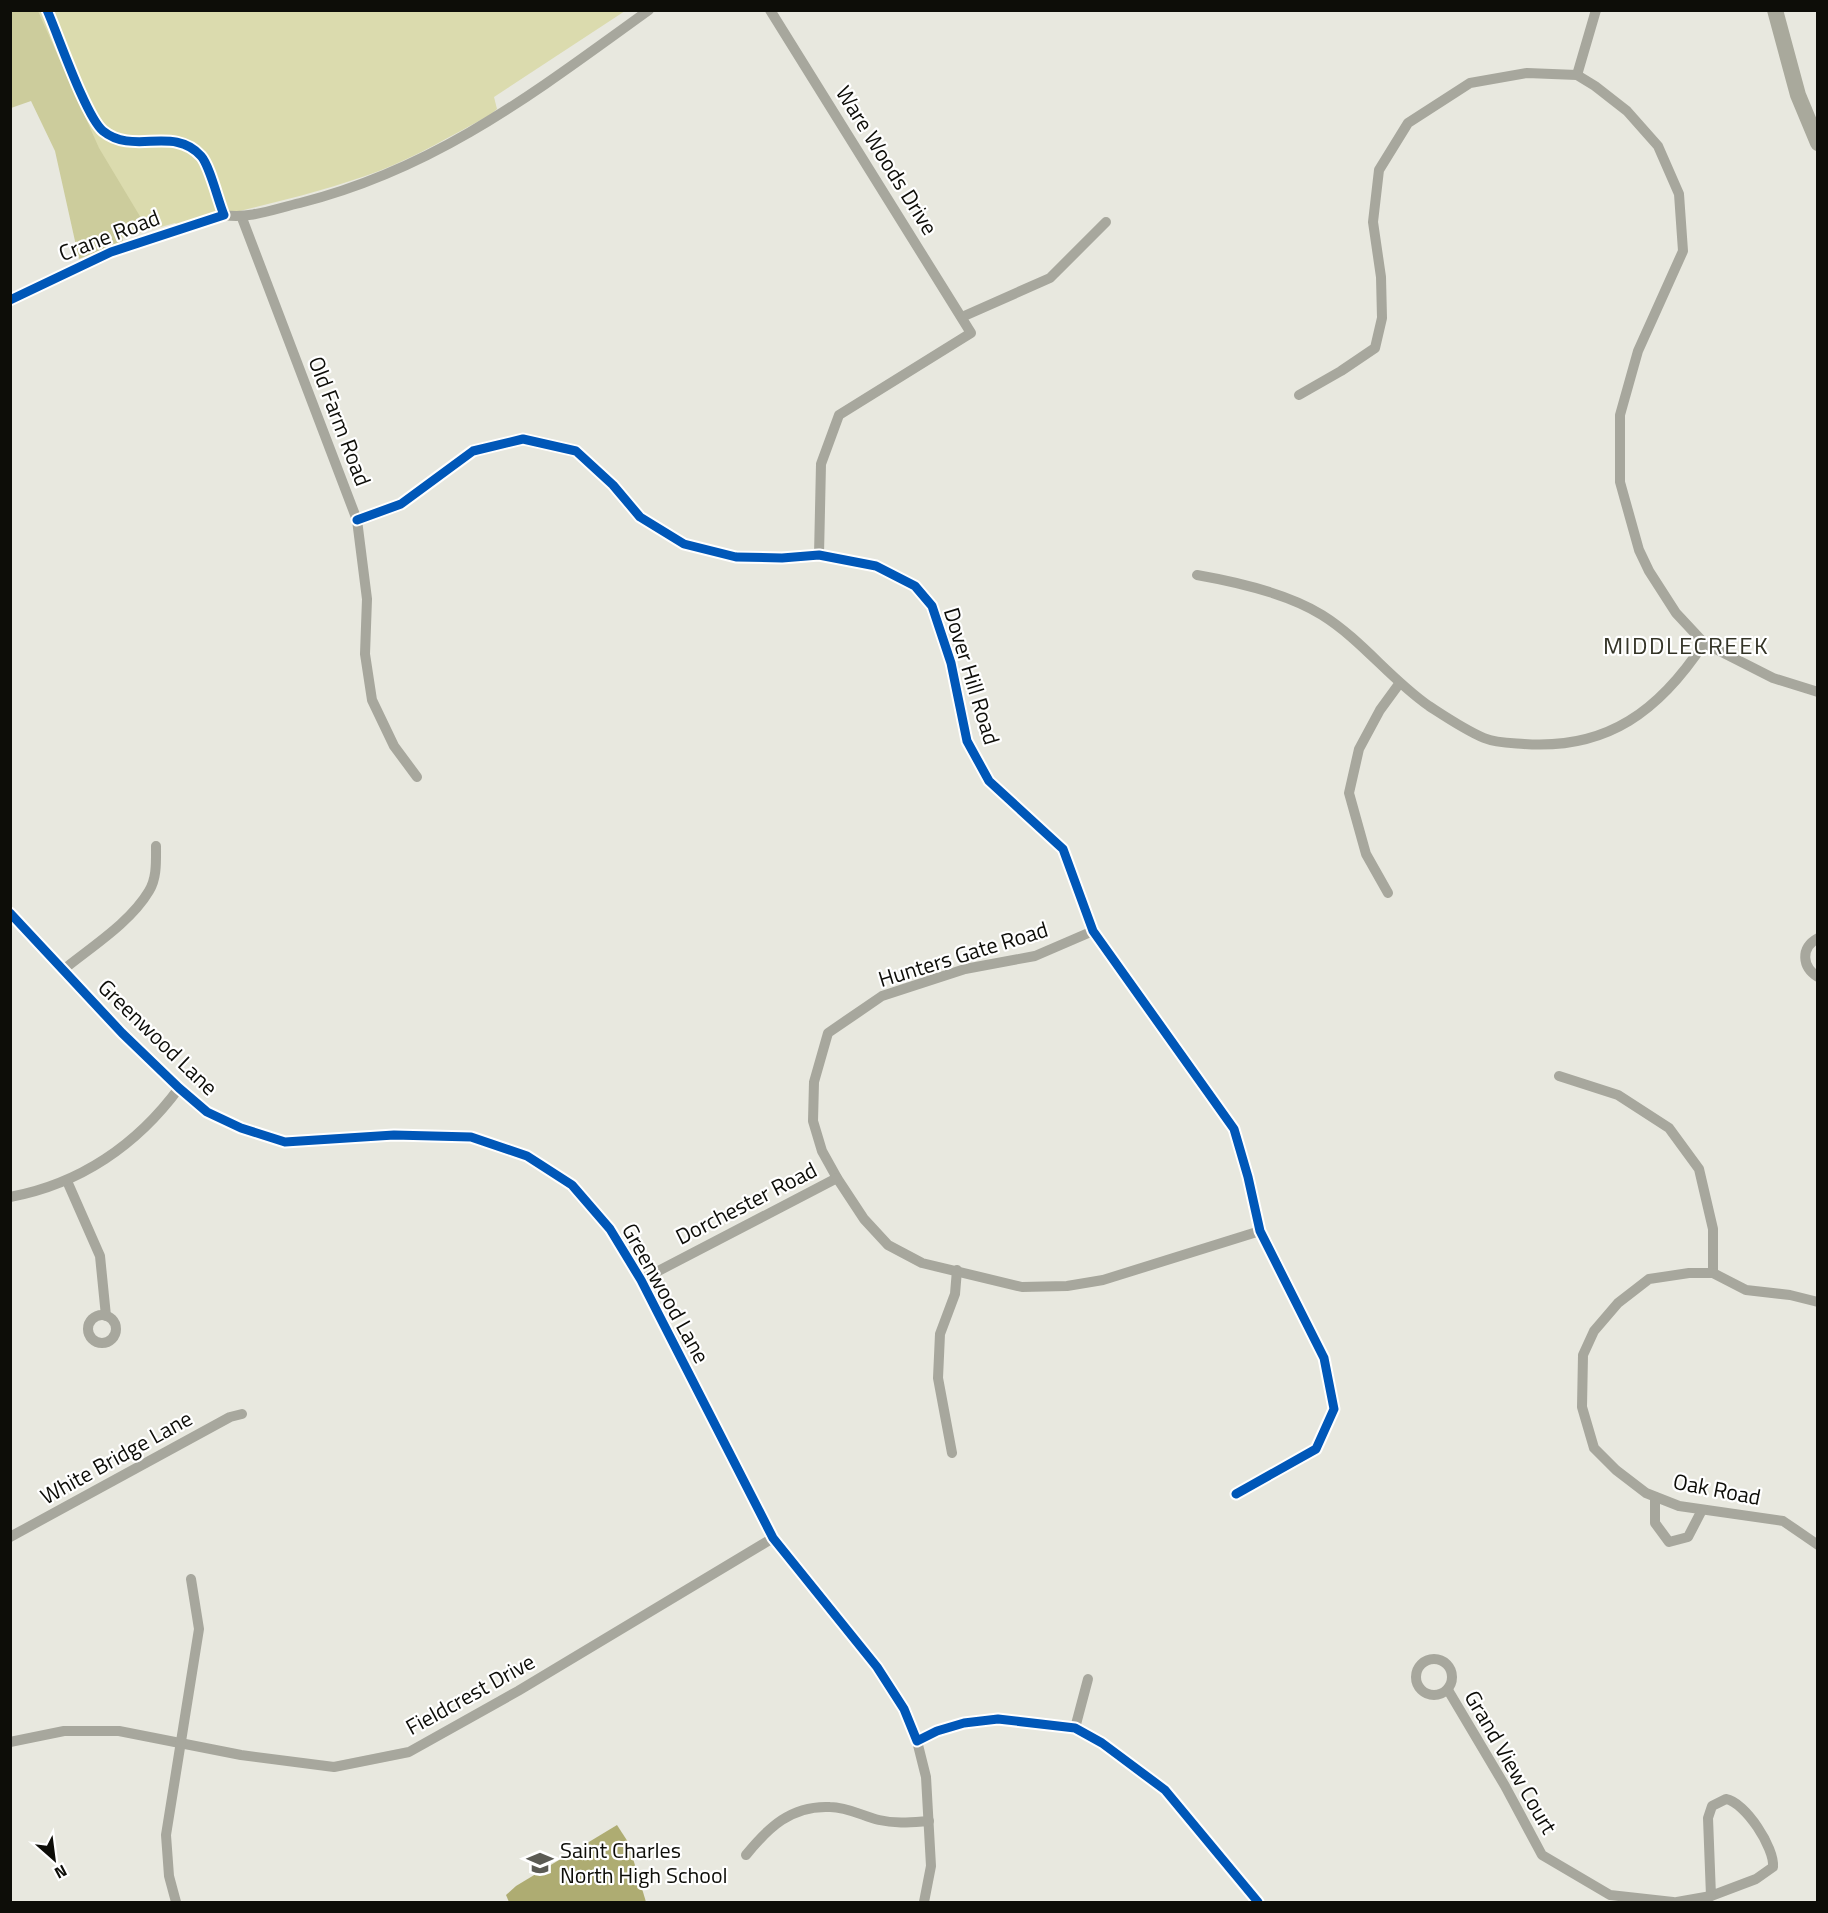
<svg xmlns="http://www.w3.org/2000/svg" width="1828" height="1913" font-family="'Titillium Web',sans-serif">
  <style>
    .green { fill: #dbdbae }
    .forest { fill: #cccc9c }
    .water { fill: #aeac72 }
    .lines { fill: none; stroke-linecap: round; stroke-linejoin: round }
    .street { stroke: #a7a79d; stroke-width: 10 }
    .primary { stroke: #a9a99c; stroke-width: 16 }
    .cycleway-casing { stroke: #fff; stroke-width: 13 }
    .cycleway { stroke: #0057b8; stroke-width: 9 }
    .labels { text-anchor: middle; stroke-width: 4.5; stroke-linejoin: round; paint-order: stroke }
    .street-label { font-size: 22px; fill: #0d0d08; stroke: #fff }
    .poi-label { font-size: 22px; fill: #0d0d08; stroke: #fff; text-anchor: start }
    .neighbourhood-label { font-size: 24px; letter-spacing: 1.5px; fill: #343427; stroke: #fff }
  </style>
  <rect width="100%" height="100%" fill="#e8e8df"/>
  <path class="green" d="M17,11H625L494,97L497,109L490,115C454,134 418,156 379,171C315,195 245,209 179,226L175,223L118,239Z"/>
  <polygon class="forest" points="10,11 38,11 99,148 141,218 120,228 123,241 79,259 55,151 31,101 11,108"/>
  <polygon class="water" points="617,1825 628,1842 646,1902 509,1902 506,1895 516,1886"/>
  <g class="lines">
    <g class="street">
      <polyline points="770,10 971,333 839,415 821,464 819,555"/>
      <polyline points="1577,75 1596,10"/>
      <polyline points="242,218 357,520 367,599 365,654 372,700 394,746 417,777"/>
      <path d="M10,300L111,252L224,215C250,219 274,209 300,203C438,168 535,92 649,10"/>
      <polyline points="962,317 1050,278 1106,222"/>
      <polyline points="1299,395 1341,371 1375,348 1382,318 1381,277 1373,222 1379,170 1408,123 1470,83 1527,73 1577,75 1595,86 1627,111 1658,146 1679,194 1683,251 1638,351 1620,415 1620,482 1639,550 1649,571 1676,613 1704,643 1773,678 1818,692"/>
      <polyline points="357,520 401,504 473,451 523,439 576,451 613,485 640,517 684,544 736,557 782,558 819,555 876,566 915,586 932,606 951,663 967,741 989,781 1063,849 1093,931 1234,1129 1248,1177 1260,1231 1324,1358 1334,1409 1316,1449 1236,1494"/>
      <path d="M1197,575C1237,582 1287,593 1322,615C1362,640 1390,679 1429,706C1446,717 1465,730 1484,738C1496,743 1512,743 1524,744C1608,750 1660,710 1704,643"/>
      <polyline points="1388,893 1366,854 1349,793 1359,749 1380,710 1399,684"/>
      <polyline points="10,913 122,1033 179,1088 207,1112 241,1128 285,1142 394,1135 471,1137 527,1156 572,1185 610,1229 641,1280 773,1538 877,1667 904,1709 917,1741 926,1777 931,1866 924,1902"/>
      <polyline points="1093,931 1035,956 965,969 882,996 828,1033 814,1082 813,1121 822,1151 837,1178 864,1219 888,1245 922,1263 1022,1287 1067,1286 1103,1280 1260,1231"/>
      <path d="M1818,938C1800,948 1802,967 1818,977"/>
      <path d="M63,970C91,947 130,923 149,891C157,878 156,862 156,846"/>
      <polyline points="1559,1076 1618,1095 1669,1128 1699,1169 1713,1229 1713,1273"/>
      <polyline points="67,1181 100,1256 106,1316"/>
      <path d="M10,1197C80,1184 137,1145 179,1088"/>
      <polyline points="641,1280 837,1178"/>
      <polyline points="1818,1302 1790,1295 1746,1290 1713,1273 1689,1273 1649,1279 1618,1303 1594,1331 1583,1355 1582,1407 1594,1448 1616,1470 1646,1493 1679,1506 1783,1521 1818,1545"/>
      <circle cx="102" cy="1329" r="14"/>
      <polyline points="952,1453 938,1378 940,1334 955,1294 957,1270"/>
      <polyline points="1655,1497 1655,1523 1669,1542 1688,1537 1702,1510"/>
      <polyline points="10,1537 230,1417 242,1414"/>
      <circle cx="1434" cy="1677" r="18"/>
      <polyline points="1448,1690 1505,1786 1542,1855 1610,1895 1673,1902"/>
      <polyline points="1075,1728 1088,1679"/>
      <polyline points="917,1741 937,1731 964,1723 998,1719 1075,1728 1102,1743 1165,1790 1258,1902"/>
      <polyline points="10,1742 64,1731 119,1731 241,1755 334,1767 409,1752 518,1691 773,1538"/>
      <path d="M1726,1799C1745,1802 1775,1848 1773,1867L1756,1879L1711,1896L1708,1818L1712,1806Z"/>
      <path d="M746,1855C768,1828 791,1805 830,1807C847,1807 863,1816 879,1820C896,1824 913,1822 929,1821"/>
      <polyline points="176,1902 169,1876 166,1835 199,1629 191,1579"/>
      <polyline points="1677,1902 1711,1896"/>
    </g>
    <polyline class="primary" points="1775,10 1798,95 1818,143"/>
    <g class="cycleway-casing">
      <g id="cycleway">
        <path d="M10,300L111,252L224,215C218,201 210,166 201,156C173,125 134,156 103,131C86,117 58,35 47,10"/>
        <polyline points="357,520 401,504 473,451 523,439 576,451 613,485 640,517 684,544 736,557 782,558 819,555 876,566 915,586 932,606 951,663 967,741 989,781 1063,849 1093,931 1234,1129 1248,1177 1260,1231 1324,1358 1334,1409 1316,1449 1236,1494"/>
        <polyline points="10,913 122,1033 179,1088 207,1112 241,1128 285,1142 394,1135 471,1137 527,1156 572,1185 610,1229 641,1280 773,1538 877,1667 904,1709 917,1741 937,1731 964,1723 998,1719 1075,1728 1102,1743 1165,1790 1258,1902"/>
      </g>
    </g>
    <use href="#cycleway" class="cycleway"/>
  </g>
  <defs>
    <g id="school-bare" transform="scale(2.07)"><path d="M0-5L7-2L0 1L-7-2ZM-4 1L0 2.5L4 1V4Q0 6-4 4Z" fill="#5a5a53" stroke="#fff" stroke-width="2.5" paint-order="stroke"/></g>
  </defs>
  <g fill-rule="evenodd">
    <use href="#school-bare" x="540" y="1863"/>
  </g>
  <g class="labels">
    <g class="street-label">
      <text transform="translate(887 160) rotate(58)" y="8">Ware Woods Drive</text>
      <text transform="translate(109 235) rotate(-21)" y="8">Crane Road</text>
      <text transform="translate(340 421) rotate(69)" y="8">Old Farm Road</text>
      <text transform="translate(972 676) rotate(73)" y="8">Dover Hill Road</text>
      <text transform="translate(963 954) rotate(-17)" y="8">Hunters Gate Road</text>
      <text transform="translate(158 1037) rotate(44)" y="8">Greenwood Lane</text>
      <text transform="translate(746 1203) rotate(-27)" y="8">Dorchester Road</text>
      <text transform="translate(666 1293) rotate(61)" y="8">Greenwood Lane</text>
      <text transform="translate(116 1457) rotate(-29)" y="8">White Bridge Lane</text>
      <text transform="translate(1717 1489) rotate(11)" y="8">Oak Road</text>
      <text transform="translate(470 1694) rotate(-29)" y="8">Fieldcrest Drive</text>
      <text transform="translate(1511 1762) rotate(60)" y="8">Grand View Court</text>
    </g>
    <g class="poi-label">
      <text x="560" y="1858">Saint Charles<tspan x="560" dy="25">North High School</tspan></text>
    </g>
    <g class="neighbourhood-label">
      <text x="1686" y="654">MIDDLECREEK</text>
    </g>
  </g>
  <rect width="1828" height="1913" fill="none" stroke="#0d0d08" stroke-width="24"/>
  <g transform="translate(54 1859) rotate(152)" stroke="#ffffff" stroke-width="4.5" paint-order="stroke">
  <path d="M0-4.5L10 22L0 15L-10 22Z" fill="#0d0d08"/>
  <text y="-9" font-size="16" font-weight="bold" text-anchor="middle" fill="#0d0d08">N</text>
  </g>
</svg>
